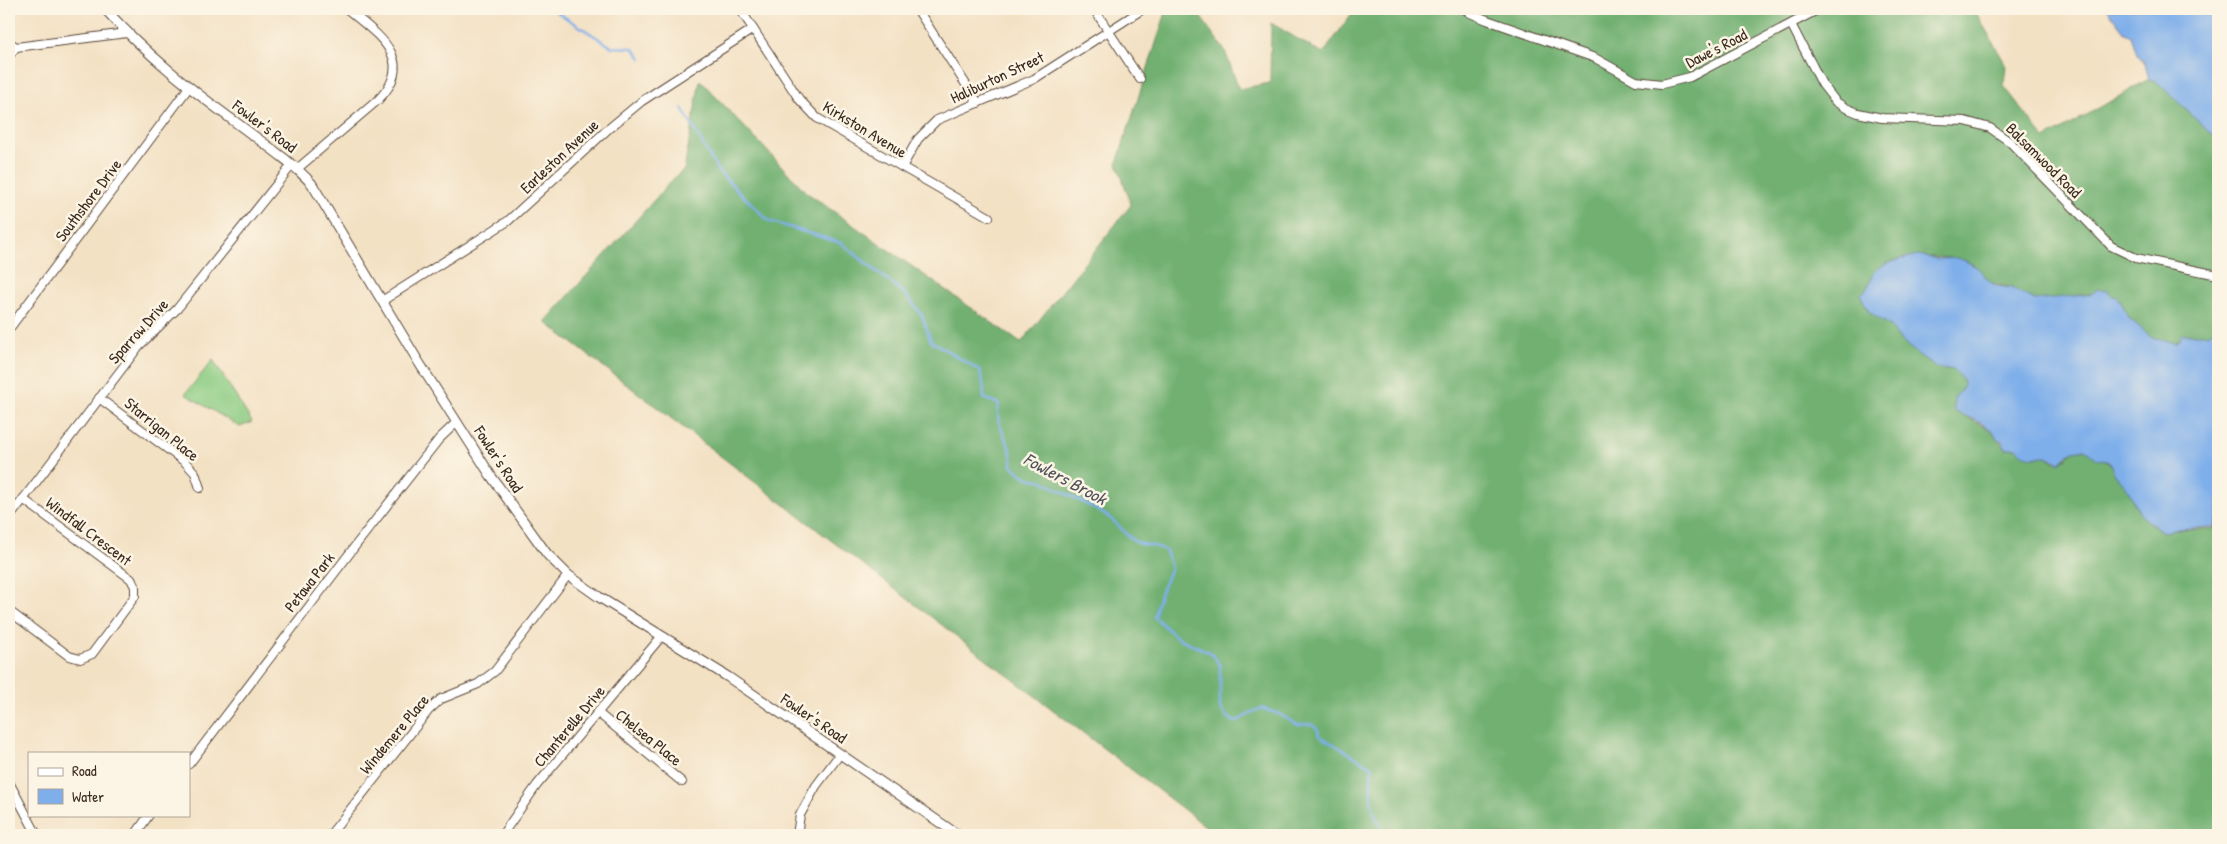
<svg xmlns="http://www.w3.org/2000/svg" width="2227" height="844" font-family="'Patrick Hand',sans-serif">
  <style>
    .green { fill: #8ccc83; stroke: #647b50 }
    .forest { fill: #71b071; stroke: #566d48 }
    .water { fill: #7fafea; stroke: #5d6c84 }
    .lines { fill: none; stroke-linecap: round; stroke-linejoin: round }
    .stream { stroke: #7fafea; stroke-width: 2.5 }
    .minor-casing { stroke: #574537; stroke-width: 10 }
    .tertiary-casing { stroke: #574537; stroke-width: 11 }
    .minor { stroke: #fff; stroke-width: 8 }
    .tertiary { stroke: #fff; stroke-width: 9 }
    .labels { text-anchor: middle; stroke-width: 5; stroke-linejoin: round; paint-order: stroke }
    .street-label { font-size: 16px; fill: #3b2a1e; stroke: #fcf5e5 }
    .water-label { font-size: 18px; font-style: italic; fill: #4f525b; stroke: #fcf5e5 }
  </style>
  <rect width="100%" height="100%" fill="#fcf5e5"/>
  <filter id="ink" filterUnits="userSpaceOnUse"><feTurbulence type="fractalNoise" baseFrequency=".02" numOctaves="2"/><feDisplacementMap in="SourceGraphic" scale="10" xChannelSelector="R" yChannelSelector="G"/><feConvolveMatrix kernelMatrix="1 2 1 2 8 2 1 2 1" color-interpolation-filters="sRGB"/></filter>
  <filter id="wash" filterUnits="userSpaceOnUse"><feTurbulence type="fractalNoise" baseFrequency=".0096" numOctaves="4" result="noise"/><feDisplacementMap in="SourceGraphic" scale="20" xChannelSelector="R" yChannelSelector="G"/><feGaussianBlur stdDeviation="1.12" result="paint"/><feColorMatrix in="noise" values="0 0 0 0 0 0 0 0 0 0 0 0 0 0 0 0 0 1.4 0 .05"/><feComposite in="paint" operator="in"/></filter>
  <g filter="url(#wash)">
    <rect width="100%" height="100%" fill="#f3e1c4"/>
    <polygon class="green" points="213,360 252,422 240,427 185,394"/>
    <path class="forest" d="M1167,9H1195L1225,51L1239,89L1270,83L1271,23L1323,54L1355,9H1974L2006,65L2004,86L2045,139L2149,79L2156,81L2218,140V329L2208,334L2185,335L2175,343C2168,341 2158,340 2151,337C2139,331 2121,308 2112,297C2104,296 2096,294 2089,294C2071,295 2050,304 2033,300C2025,298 2020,292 2013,289C2005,284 1996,287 1989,281C1981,274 1976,265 1966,261C1946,255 1891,254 1877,271C1870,279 1868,288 1861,296L1869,312L1890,326L1900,339L1916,353L1936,367L1954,370L1964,380V387L1958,396L1966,417L1989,429L2006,448H2016L2034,457L2047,456L2055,462L2066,459L2073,451L2085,449L2112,465L2114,473L2126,486L2137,509L2149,523L2159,530L2165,532L2174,529H2212L2216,527L2218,516V835H1217L545,322L674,178L684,170L700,80L806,192L1021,343L1131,205L1117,163Z"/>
    <g class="water">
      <polygon points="2107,9 2218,9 2218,140 2156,81 2149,79 2145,63 2137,54 2131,36 2125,33"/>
      <path d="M1918,255L1938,259L1957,258L1966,261L1978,268L1989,281L1997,286L2012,288L2034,300L2084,295L2091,294L2098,289L2108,290L2112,297L2116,296L2121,301L2129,318L2151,337L2175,343L2180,340L2182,334H2208L2218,328V516L2215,527L2174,529L2165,532L2159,530L2140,514L2126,486L2114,473L2112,465L2107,461L2097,459L2085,449L2073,451L2060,463L2047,456L2032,457L2022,454L2016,448H2006L2001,440H1998C1991,424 1969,418 1954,411V399L1963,387V380L1954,370L1936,367L1916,353L1900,339L1890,326L1869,312L1861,296V294C1870,287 1870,280 1875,272C1882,262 1907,258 1918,255Z"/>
    </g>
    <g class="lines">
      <g class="stream">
        <polyline points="552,9 612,47 633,48 641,58"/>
        <path d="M682,108L718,171L769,221L841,243L905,294L922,315L931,341L979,370L983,382L984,398L999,404C993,429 1014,442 1012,465C1021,475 1028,480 1041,480C1063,493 1086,503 1107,516C1118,523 1124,533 1133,540C1142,548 1154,542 1166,551L1171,568L1160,594L1154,617L1178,638L1211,653L1216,659L1220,666V707L1226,716L1235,722L1261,708L1279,714L1298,725L1310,724L1317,728L1320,736L1372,767C1369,791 1369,818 1389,835"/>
      </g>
    </g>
  </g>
  <g filter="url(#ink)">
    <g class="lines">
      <g class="minor-casing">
        <g id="minor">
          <polyline points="740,9 799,99 817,118 989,217"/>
          <polyline points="917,9 978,103"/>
          <polyline points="1094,9 1140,79"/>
          <polyline points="1465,9 1470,13 1487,20 1595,58 1636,81 1662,84 1690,77 1819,9"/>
          <polyline points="1791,24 1822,84 1836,102 1846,108 1858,113 1882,118 1965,121 1990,128 2010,142 2111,246 2136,258 2218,275"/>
          <polyline points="9,42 16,47 127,33"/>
          <polyline points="9,56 16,47"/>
          <polyline points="902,167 918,139 937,120 1034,79 1143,9"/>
          <path d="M297,169L378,100C418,60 378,35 347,9"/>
          <polyline points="382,301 508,221 607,130 642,101 753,29"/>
          <polyline points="9,329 189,87"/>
          <polyline points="99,398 185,462 195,473 200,488"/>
          <polyline points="9,518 139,346 177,309 292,165"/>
          <polyline points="9,611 69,656 80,659 92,654 135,596 135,587 131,579 23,499"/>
          <polyline points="598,713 682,782"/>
          <polyline points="189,764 359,541 439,439 457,422"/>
          <polyline points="9,782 37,835"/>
          <polyline points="135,835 149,815"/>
          <polyline points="330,835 429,710 441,699 478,684 495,671 568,575"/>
          <polyline points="502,835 537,785 661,637"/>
          <polyline points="797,835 800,815 816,786 840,754"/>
        </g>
      </g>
      <g class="tertiary-casing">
        <path id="tertiary" d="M105,9C146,54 189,88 238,124C263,143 291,161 312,184L418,361L491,476L547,554L568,575L599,597L728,677L958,835"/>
      </g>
      <use href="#minor" class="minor"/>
      <use href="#tertiary" class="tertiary"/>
    </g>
  </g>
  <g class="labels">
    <g class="street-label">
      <text transform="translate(1716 48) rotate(-27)" y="6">Dawe's Road</text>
      <text transform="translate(997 77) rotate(-25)" y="6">Haliburton Street</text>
      <text transform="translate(265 126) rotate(37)" y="6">Fowler's Road</text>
      <text transform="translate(865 129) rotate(31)" y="6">Kirkston Avenue</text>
      <text transform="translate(559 156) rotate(-43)" y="6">Earleston Avenue</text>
      <text transform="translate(2044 160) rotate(45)" y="6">Balsamwood Road</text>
      <text transform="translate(88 200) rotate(-53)" y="6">Southshore Drive</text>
      <text transform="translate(138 331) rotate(-48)" y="6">Sparrow Drive</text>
      <text transform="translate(162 429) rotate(39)" y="6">Starrigan Place</text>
      <text transform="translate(499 459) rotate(57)" y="6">Fowler's Road</text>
      <text transform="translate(89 531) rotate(37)" y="6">Windfall Crescent</text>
      <text transform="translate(309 582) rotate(-52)" y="6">Petawa Park</text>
      <text transform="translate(814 718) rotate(34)" y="6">Fowler's Road</text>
      <text transform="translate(569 726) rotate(-50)" y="6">Chanterelle Drive</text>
      <text transform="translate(394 734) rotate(-50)" y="6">Windemere Place</text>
      <text transform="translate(649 737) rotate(39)" y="6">Chelsea Place</text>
    </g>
    <g class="water-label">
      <text transform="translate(1065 479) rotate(28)" y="6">Fowlers Brook</text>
    </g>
  </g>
  <rect width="2227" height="844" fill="none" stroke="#fcf5e5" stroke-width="30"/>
  <rect x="28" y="752" width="162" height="65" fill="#fcf5e5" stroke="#afa495"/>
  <rect x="38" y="768" width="25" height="8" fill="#ffffff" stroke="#afa495"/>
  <text x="72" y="776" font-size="15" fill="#3b2a1e">Road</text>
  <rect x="38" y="789" width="25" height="15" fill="#7fafea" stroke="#afa495"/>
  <text x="72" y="802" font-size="15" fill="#3b2a1e">Water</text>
</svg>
